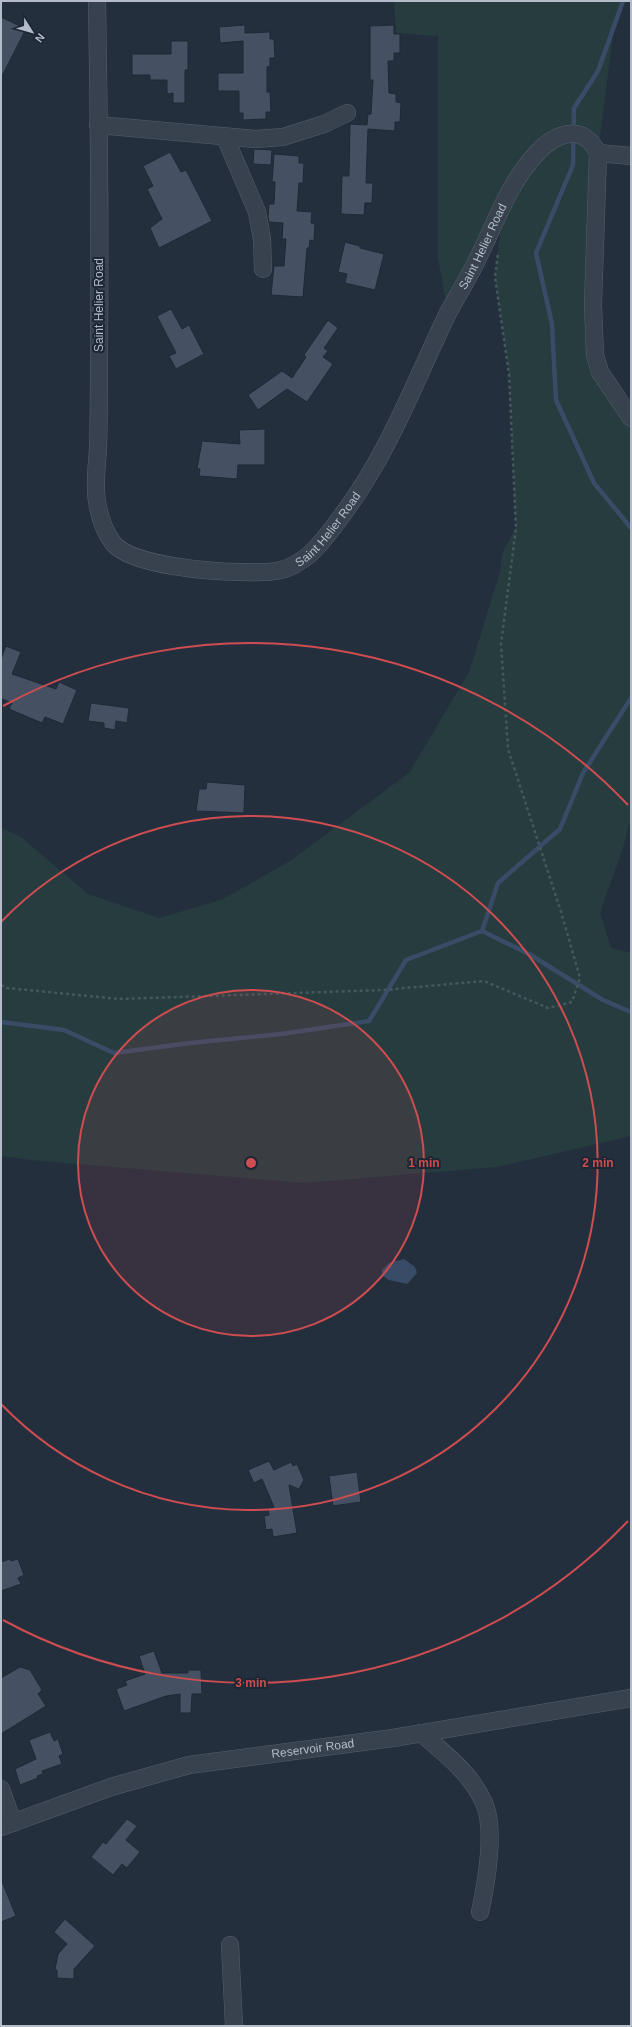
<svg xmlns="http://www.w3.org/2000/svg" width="632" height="2027" font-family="Helvetica,sans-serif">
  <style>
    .green { fill: #263c3f }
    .water { fill: #394c67 }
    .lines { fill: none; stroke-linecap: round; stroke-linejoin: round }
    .stream { stroke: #394c67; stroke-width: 4.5 }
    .building { fill: #455162; stroke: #1f2835 }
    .street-casing { stroke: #565f6c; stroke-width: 18 }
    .path { stroke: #44595c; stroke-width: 2.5; stroke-dasharray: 3 3; stroke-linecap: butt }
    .street { stroke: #38414e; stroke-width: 17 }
    .ring { fill: none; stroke: #ce4d50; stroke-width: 2 }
    .labels { text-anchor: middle; stroke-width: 4; stroke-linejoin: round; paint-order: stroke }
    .street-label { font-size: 12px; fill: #b4bcc9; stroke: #1d2633 }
    .centre { fill: #ce4d50; stroke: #1d2633; stroke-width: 2 }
    .ring-label { font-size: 12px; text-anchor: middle; font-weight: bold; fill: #ce4d50; stroke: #1d2633; stroke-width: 4; stroke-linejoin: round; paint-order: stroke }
  </style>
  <rect width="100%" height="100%" fill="#242f3e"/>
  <polygon class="green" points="394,1 623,1 614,27 598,153 595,355 631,418 631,816 623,848 600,913 611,948 631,953 631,1136 497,1167 304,1183 30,1160 1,1156 1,828 21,837 88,894 159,918 221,900 290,861 409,773 469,672 500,572 502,554 516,527 509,374 495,277 503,205 448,313 438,258 438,36 396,33"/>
  <polygon class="water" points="404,1259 415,1267 417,1273 407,1284 389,1280 383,1276 382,1270 389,1263"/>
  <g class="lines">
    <g class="stream">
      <polyline points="623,1 598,71 574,108 573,165 536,253 552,324 556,400 594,483 631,528"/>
      <polyline points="482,931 498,883 560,829 583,773 631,698"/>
      <polyline points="1,1022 64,1030 114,1053 190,1043 281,1034 369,1021 406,960 482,931 529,954 603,1000 631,1012"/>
    </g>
  </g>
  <g class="building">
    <polygon points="1,17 26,29 1,78"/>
    <polygon points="245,25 245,33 270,32 270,39 274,39 275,58 270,58 270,66 267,67 267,92 270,92 271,112 266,112 266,119 243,120 243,113 239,113 239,91 218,91 218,73 243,73 243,41 220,43 219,27"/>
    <polygon points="394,25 394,34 400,34 400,53 394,53 394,61 388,61 389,93 396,94 396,102 401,103 400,122 395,122 395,131 368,129 366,183 373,183 372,203 365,203 364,215 341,214 342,176 349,176 350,124 367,125 368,114 371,114 373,80 370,80 370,26"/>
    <polygon points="171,41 188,41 188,70 185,70 185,103 173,103 173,93 167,94 167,80 150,80 150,75 132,75 132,54 171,54"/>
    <polygon points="254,149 272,150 271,165 253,164"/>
    <polygon points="170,152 181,172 186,170 212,221 159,248 150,228 162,219 147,189 153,186 143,166"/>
    <polygon points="274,154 299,156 299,163 304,163 303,183 299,183 297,211 312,212 311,223 315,224 314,241 310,240 309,248 307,248 303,297 271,295 274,266 284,266 286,239 282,239 283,223 269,222 268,217 269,204 274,204 275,182 272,182"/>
    <polygon points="345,242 360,246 360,248 384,254 375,290 345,283 347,274 338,272"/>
    <polygon points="171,309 182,329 189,325 204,354 176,369 169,356 176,353 157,316"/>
    <polygon points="328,320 338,328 324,348 328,351 323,357 333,364 307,402 287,389 258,410 248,395 282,371 292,378 306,357 304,355"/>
    <polygon points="265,429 265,465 238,465 237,479 199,476 200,469 197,469 202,441 240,444 239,430"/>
    <polygon points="6,646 21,652 12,674 56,689 59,682 77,690 63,724 45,717 42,723 9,709 12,703 2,699 1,701 1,659"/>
    <polygon points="91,703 129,708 127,723 116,721 115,730 104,728 104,723 88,721"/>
    <polygon points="207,782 245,785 244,813 196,811 199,789 206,789"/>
    <polygon points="269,1461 274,1470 291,1462 293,1466 297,1464 304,1480 299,1489 289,1485 297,1533 273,1537 272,1529 266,1530 264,1516 269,1515 268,1508 274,1507 262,1479 254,1483 248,1470"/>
    <polygon points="357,1472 361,1502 333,1506 329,1476"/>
    <polygon points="10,1559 11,1561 18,1559 24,1575 18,1578 21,1584 1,1591 1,1562"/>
    <polygon points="154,1651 162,1673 188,1673 188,1670 201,1670 202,1694 192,1694 191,1713 180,1713 180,1694 166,1696 124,1711 116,1689 127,1685 125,1681 145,1674 139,1656"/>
    <polygon points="20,1667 30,1670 42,1690 38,1694 46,1706 1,1734 1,1678"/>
    <polygon points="50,1732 54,1741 58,1739 63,1754 59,1756 62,1764 42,1771 43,1774 37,1776 38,1778 20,1785 15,1769 36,1759 29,1740"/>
    <polygon points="127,1819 137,1826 126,1840 140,1852 127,1868 122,1864 113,1875 91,1857 103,1842 106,1844"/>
    <polygon points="1,1879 16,1916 1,1922"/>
    <polygon points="65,1919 95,1946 74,1969 74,1979 57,1978 57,1970 55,1970 58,1954 67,1944 54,1932"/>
  </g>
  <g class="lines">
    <g class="street-casing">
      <g id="street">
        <path id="s1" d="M97,1C99,118 100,235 99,352C99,384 99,417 98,449C97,466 94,484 97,501C99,515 104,531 113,543C131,566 214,572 243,572C271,573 288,573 310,554C323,542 333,528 343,514C389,453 415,381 448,313C458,294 470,276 479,256C496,222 509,183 536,154C555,133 583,122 598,153L593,305L595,355L600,372L631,418"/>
        <polyline points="98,125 255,139 283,137 324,124 347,113"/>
        <polyline points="225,137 257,212 262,239 263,269"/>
        <polyline points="598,153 631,156"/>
        <path d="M421,1733C445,1754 471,1773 484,1803C496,1828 486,1885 480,1912"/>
        <polyline points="1,1789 13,1823"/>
        <path id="s2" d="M1,1827L111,1787L189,1765L393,1738L631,1698"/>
        <polyline points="230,1945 234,2026"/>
      </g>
    </g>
    <polyline class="path" points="1,985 7,988 119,999 383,990 484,981 548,1008 572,1002 580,978 562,915 508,749 501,644 516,528 509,374 495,277 498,254"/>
    <use href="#street" class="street"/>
  </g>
  <circle cx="251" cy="1163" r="173" fill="#ce4d50" fill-opacity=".12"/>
  <g class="ring">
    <circle cx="251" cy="1163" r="173"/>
    <path d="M1 922A347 347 0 1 1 1 1404"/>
    <path d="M628 1521A520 520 0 0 1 3 1620M3 706A520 520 0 0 1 628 805"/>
  </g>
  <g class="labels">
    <g class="street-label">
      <text dy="4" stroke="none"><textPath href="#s1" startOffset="1107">Saint Helier Road</textPath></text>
      <text transform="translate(99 305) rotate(-90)" y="4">Saint Helier Road</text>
      <text dy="4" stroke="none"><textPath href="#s1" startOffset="783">Saint Helier Road</textPath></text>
      <text dy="4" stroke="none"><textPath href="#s2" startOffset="323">Reservoir Road</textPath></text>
    </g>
  </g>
  <circle cx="251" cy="1163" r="6" class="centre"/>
  <g class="ring-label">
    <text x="424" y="1167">1 min</text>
    <text x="598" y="1167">2 min</text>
    <text x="251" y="1687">3 min</text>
  </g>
  <rect width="632" height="2027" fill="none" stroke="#b4bcc9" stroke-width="4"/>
  <g transform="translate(32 32) rotate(127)" stroke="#1d2633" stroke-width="3" paint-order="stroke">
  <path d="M0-3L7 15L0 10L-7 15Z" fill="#b4bcc9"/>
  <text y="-6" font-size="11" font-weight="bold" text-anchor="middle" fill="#b4bcc9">N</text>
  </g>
</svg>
